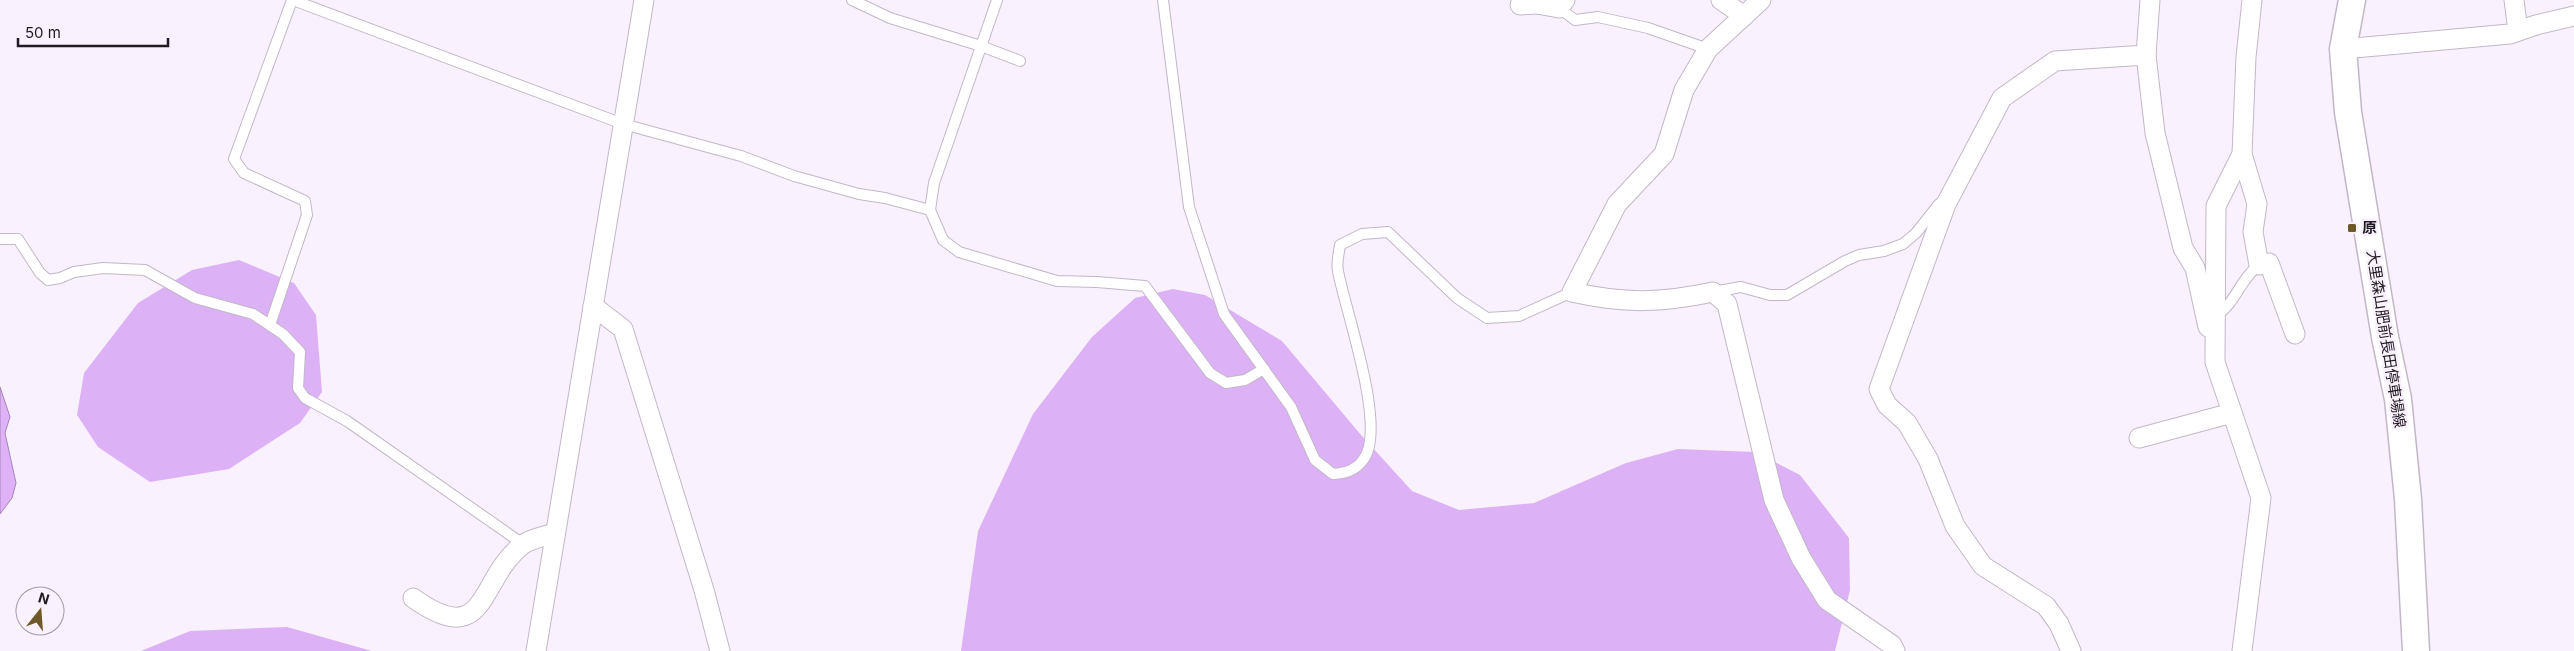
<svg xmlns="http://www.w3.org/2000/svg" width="2574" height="651" font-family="Inter,'Noto Sans JP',sans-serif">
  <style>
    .forest { fill: #ddb1f6 }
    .water { fill: #dfb2f8; stroke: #a585b8 }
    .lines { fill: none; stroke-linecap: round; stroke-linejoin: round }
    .service-casing { stroke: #c2b7c8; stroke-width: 12 }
    .minor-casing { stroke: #c2b7c8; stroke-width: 21 }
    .secondary-casing { stroke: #c2b7c8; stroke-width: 29 }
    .service { stroke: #fff; stroke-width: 10 }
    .minor { stroke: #fff; stroke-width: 19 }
    .secondary { stroke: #fff; stroke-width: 26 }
    .poi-dot { fill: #6d5827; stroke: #faf1ff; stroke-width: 2 }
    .labels { text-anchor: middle; stroke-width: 5; stroke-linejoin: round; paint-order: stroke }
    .poi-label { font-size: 15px; font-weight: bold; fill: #1f1b21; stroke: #faf1ff; text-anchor: start }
    .street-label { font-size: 15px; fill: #1f1b21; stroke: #faf1ff }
  </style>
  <rect width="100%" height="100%" fill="#faf1ff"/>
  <g class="forest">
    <polygon points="239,260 294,283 316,315 322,392 300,423 229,469 150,482 98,447 77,415 84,373 138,303 192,270"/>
    <polygon points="1173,289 1205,295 1282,341 1361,435 1412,491 1459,510 1534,503 1626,463 1678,449 1755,452 1800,475 1849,538 1850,590 1835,651 961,651 978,531 1033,414 1092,337 1135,298"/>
    <polygon points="287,627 372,651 141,651 190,631"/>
  </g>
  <polygon class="water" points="0,387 10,417 5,433 16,483 12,498 0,514"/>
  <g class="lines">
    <g class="service-casing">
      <g id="service">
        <polyline points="293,0 623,124 741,156 794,176 859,194 885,198 930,210"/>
        <polyline points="852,0 890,18 981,46 1020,61"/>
        <polyline points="997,0 934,183 930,210 943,240 959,252 1057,281 1097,282 1145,286 1210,373 1226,383 1245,380 1264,369"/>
        <path d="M1163,0L1189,207L1224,314L1291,407L1315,460L1333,474C1345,473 1355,471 1363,460C1388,429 1345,310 1338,271C1336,263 1339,253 1340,245L1362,234L1388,232L1457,298L1487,318L1519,316L1572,292"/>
        <polyline points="1559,8 1575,20 1598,17 1648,28 1708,49"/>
        <polyline points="0,239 18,239 40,273 48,280 60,278 74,272 103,268 145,270 195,298 253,314 283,334 300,352 298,388 305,398 347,421 523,544"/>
        <polyline points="1713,292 1741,287 1770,295 1787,295 1845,261 1859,255 1884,251 1903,244 1916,233 1939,204 1945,204"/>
        <path d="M2215,316C2235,305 2240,279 2259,265"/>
        <polyline points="270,325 307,215 305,201 244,173 234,159 292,0"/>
      </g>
    </g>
    <g class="minor-casing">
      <g id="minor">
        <polyline points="1721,0 1744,16"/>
        <path d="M1761,0L1708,49L1684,90L1664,154L1617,204L1572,292C1624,304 1662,303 1713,292L1727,304L1774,500L1801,558L1827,600L1892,645L1895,651"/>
        <polyline points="2150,0 2146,55 2155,133 2183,248 2195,268 2208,327"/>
        <polyline points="2514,0 2518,31"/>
        <polyline points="1520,5 1537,4 1559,8 1565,0"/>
        <polyline points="2343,49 2510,34 2536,25 2574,16"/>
        <polyline points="2242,154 2257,204 2253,232 2259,265 2269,263 2295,334"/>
        <polyline points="593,306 623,329 704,590 720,651"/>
        <polyline points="2139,438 2232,413"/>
        <path d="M413,598C488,651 477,581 522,545C530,539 545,536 555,533"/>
        <polyline points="536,651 644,0"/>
        <polyline points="2071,651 2059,624 2046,606 1983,566 1955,526 1928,459 1907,423 1887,405 1879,389 1946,204 2002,98 2055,61 2146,55"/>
        <polyline points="2242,651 2261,498 2215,362 2216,206 2242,154 2246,57 2252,0"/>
      </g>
    </g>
    <g class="secondary-casing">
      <polyline id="secondary" points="2352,0 2343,49 2348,112 2385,337 2398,399 2408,499 2416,651"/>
    </g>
    <use href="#service" class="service"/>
    <use href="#minor" class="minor"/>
    <use href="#secondary" class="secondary"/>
  </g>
  <rect class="poi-dot" x="2347" y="223" width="10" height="10" rx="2.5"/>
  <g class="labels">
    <g class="poi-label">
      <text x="2362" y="233">原</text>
    </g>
    <g class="street-label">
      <text transform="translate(2386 339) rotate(81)" y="5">大里森山肥前長田停車場線</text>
    </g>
  </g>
  <g transform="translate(40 611) rotate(17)"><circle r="24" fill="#faf1ff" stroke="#a29ba6"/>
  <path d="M0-4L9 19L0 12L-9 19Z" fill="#6d5827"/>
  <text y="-8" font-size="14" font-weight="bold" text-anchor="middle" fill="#1f1b21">N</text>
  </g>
  <path d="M18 38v8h150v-8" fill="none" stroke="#1f1b21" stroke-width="2.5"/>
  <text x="25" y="38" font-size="15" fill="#1f1b21" stroke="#faf1ff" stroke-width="4" paint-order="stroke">50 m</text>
</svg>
